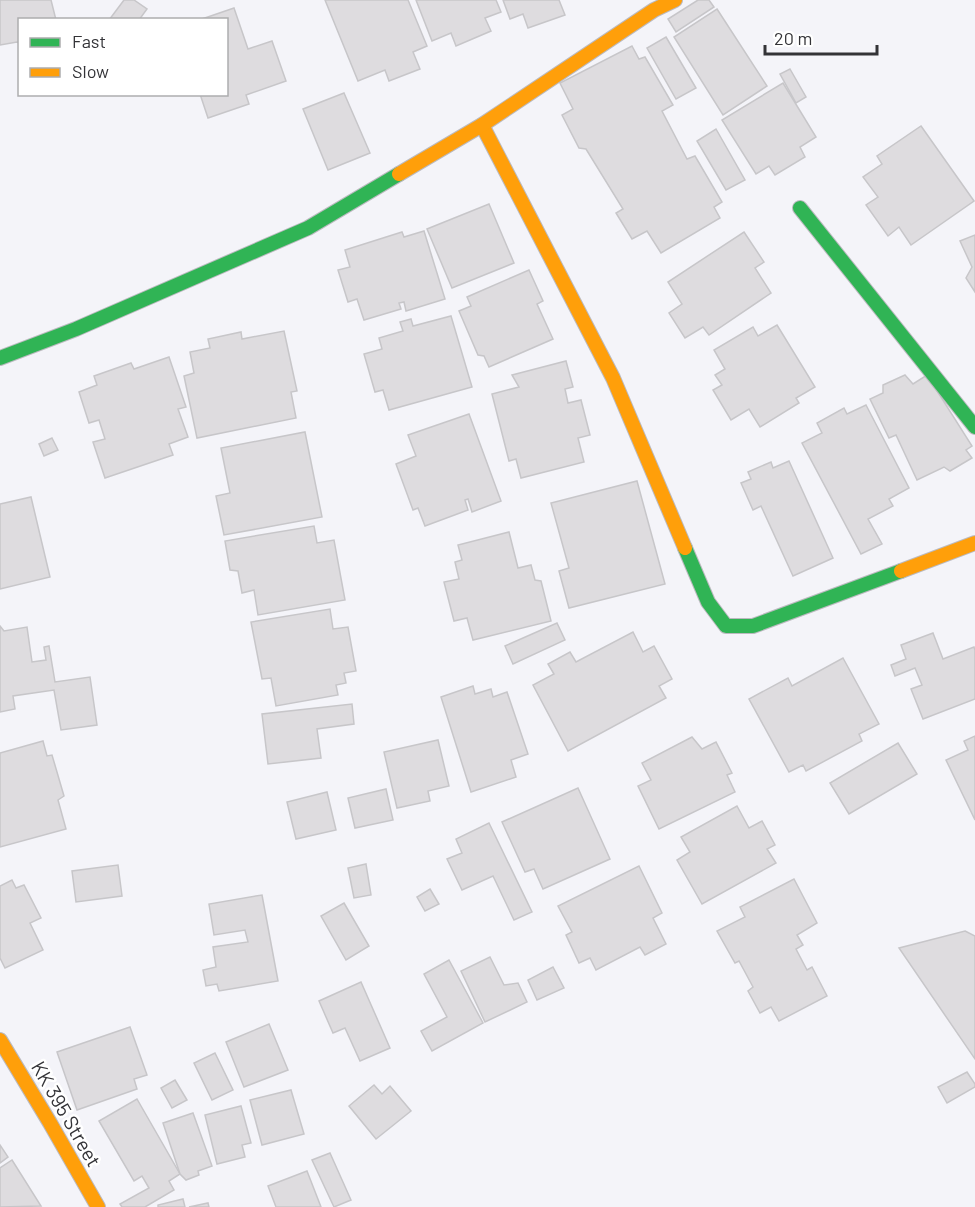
<svg xmlns="http://www.w3.org/2000/svg" width="975" height="1207" font-family="Barlow,sans-serif">
  <style>
    .building { fill: #dedcdf; stroke: #c7c6c9; stroke-width: 1.5 }
    .lines { fill: none; stroke-linecap: round; stroke-linejoin: round }
    .fast-casing { stroke: #bbbabf; stroke-width: 16 }
    .slow-casing { stroke: #bbbabf; stroke-width: 16 }
    .fast { stroke: #30b455; stroke-width: 14 }
    .slow { stroke: #ff9f0a; stroke-width: 14 }
    .labels { text-anchor: middle; stroke-width: 5; stroke-linejoin: round; paint-order: stroke }
    .street-label { font-size: 20px; fill: #333337; stroke: #fff }
  </style>
  <rect width="100%" height="100%" fill="#f4f4f9"/>
  <g class="building">
    <polygon points="0,0 51,0 56,20 20,20 20,43 17,42 0,45"/>
    <polygon points="124,0 134,0 147,9 139,20 109,20"/>
    <polygon points="325,0 408,0 427,46 413,52 420,69 389,81 385,70 358,81"/>
    <polygon points="416,0 496,0 501,12 485,18 491,31 456,46 451,33 432,41"/>
    <polygon points="503,0 559,0 565,15 528,28 523,14 510,19"/>
    <polygon points="698,0 709,0 714,7 676,32 668,19"/>
    <polygon points="234,8 248,49 272,41 286,81 246,95 249,104 208,118 200,94 226,94 226,20 199,20"/>
    <polygon points="717,9 767,86 723,115 674,37"/>
    <polygon points="666,37 696,88 676,99 647,48"/>
    <polygon points="632,46 639,59 645,57 673,105 662,111 687,159 695,156 722,202 714,207 720,218 661,253 647,231 632,239 616,213 623,209 586,149 579,148 562,115 573,109 560,83"/>
    <polygon points="790,69 806,97 796,103 780,74"/>
    <polygon points="783,83 816,137 800,147 805,157 775,175 769,166 756,174 722,120"/>
    <polygon points="344,93 370,153 328,170 303,109"/>
    <polygon points="921,126 974,201 911,245 899,227 888,236 866,205 878,197 863,177 882,164 877,156"/>
    <polygon points="716,129 745,180 726,190 697,141"/>
    <polygon points="489,204 514,263 452,288 427,229"/>
    <polygon points="424,231 445,299 406,311 404,302 399,303 401,309 364,320 357,299 348,302 338,270 350,267 345,250 402,232 404,237"/>
    <polygon points="744,232 764,262 755,268 771,293 709,335 703,327 685,338 669,313 682,304 668,282"/>
    <polygon points="975,235 975,292 966,278 972,267 960,241"/>
    <polygon points="529,270 543,301 537,304 553,339 489,367 484,356 478,355 459,311 471,306 467,297"/>
    <polygon points="451,316 472,387 389,410 383,390 375,392 364,354 382,349 379,338 403,331 400,322 411,319 413,326"/>
    <polygon points="777,325 815,387 796,398 799,403 760,427 749,409 731,420 713,390 722,385 715,375 725,369 714,350 753,327 758,336"/>
    <polygon points="284,331 297,391 291,392 296,418 197,438 184,376 194,373 190,352 210,348 208,339 241,332 242,339"/>
    <polygon points="169,357 186,407 178,409 188,437 169,444 173,455 105,478 93,442 105,439 99,420 89,423 79,392 97,385 94,376 131,363 134,369"/>
    <polygon points="566,361 573,387 565,389 568,403 581,400 590,435 578,438 584,462 521,478 516,459 509,461 492,394 519,387 512,375"/>
    <polygon points="905,375 913,384 927,375 972,446 966,450 972,458 950,471 944,467 917,480 896,435 889,438 870,399 883,393 883,385"/>
    <polygon points="866,405 909,488 889,499 893,506 868,519 882,544 861,554 802,443 822,433 817,423 844,408 847,414"/>
    <polygon points="469,414 501,501 472,512 468,499 465,500 468,510 425,526 418,508 413,510 396,464 416,456 408,435"/>
    <polygon points="305,432 322,517 224,535 216,496 230,493 221,448"/>
    <polygon points="52,438 58,450 44,456 39,444"/>
    <polygon points="789,461 833,558 793,576 761,506 753,510 741,483 751,479 748,472 771,462 773,468"/>
    <polygon points="637,481 665,584 569,608 559,571 569,568 551,503"/>
    <polygon points="31,497 50,577 0,589 0,504"/>
    <polygon points="314,526 317,543 334,540 345,600 258,615 254,590 242,593 238,571 230,570 225,541"/>
    <polygon points="509,532 518,568 531,565 535,580 541,581 551,621 473,640 467,618 454,621 444,582 459,579 455,562 462,560 458,545"/>
    <polygon points="330,609 333,629 348,627 356,671 344,673 346,683 336,685 338,695 276,706 271,678 262,679 251,622"/>
    <polygon points="557,623 565,640 513,664 505,646"/>
    <polygon points="0,626 4,631 27,627 32,662 46,660 44,647 49,646 55,682 90,677 97,725 61,730 54,690 13,696 15,709 0,712"/>
    <polygon points="633,632 643,652 654,646 672,679 659,686 666,698 568,751 533,685 554,674 548,664 570,652 576,662"/>
    <polygon points="933,633 943,659 974,647 975,650 975,699 923,719 911,689 922,685 915,668 895,676 891,665 906,659 901,645"/>
    <polygon points="843,658 879,724 859,734 862,741 806,771 803,765 789,772 749,699 788,678 792,686"/>
    <polygon points="473,686 475,694 491,689 493,697 507,692 528,754 511,760 516,777 471,792 441,697"/>
    <polygon points="352,704 354,724 317,729 321,758 268,764 262,714"/>
    <polygon points="975,736 975,820 946,760 968,750 964,741"/>
    <polygon points="692,737 702,749 716,742 732,773 727,775 735,792 659,829 638,786 651,780 642,763"/>
    <polygon points="438,740 449,786 428,791 430,801 397,808 384,752"/>
    <polygon points="43,741 47,756 52,755 64,796 58,800 66,829 0,847 0,753"/>
    <polygon points="898,743 917,774 849,814 830,783"/>
    <polygon points="578,788 610,859 543,889 534,869 525,872 502,822"/>
    <polygon points="386,789 393,820 355,828 348,798"/>
    <polygon points="327,792 336,830 296,839 287,802"/>
    <polygon points="737,806 749,828 762,821 775,845 767,849 776,863 702,904 677,860 690,852 681,837"/>
    <polygon points="489,823 532,912 514,920 493,876 462,890 447,859 462,853 456,839"/>
    <polygon points="366,864 371,895 354,898 348,868"/>
    <polygon points="118,865 122,896 76,902 72,871"/>
    <polygon points="639,866 662,913 653,918 666,944 645,955 640,947 596,970 590,958 579,963 566,935 572,932 558,906"/>
    <polygon points="794,879 817,923 797,935 803,945 796,949 807,970 812,967 827,996 779,1021 771,1007 760,1013 748,991 753,987 739,961 735,963 717,931 745,917 740,907"/>
    <polygon points="12,880 16,888 24,885 41,918 30,923 43,950 5,968 0,958 0,886"/>
    <polygon points="430,889 439,904 425,911 417,897"/>
    <polygon points="262,895 278,981 219,991 217,984 206,986 203,970 216,967 213,947 248,942 245,930 214,935 209,904"/>
    <polygon points="344,903 369,946 346,960 321,916"/>
    <polygon points="965,931 975,936 975,1059 899,948"/>
    <polygon points="490,957 504,985 518,983 527,1002 485,1022 461,971"/>
    <polygon points="449,960 483,1023 432,1051 421,1031 447,1017 424,974"/>
    <polygon points="553,967 564,988 537,1000 528,980"/>
    <polygon points="361,982 390,1048 360,1061 345,1028 333,1033 319,1001"/>
    <polygon points="269,1024 288,1070 244,1087 226,1042"/>
    <polygon points="130,1027 147,1075 134,1079 137,1089 77,1110 57,1052"/>
    <polygon points="215,1053 233,1090 212,1100 194,1063"/>
    <polygon points="967,1072 975,1084 975,1087 947,1103 938,1087"/>
    <polygon points="175,1080 187,1100 172,1108 161,1088"/>
    <polygon points="374,1085 382,1094 390,1086 411,1111 376,1139 349,1106"/>
    <polygon points="291,1090 304,1134 262,1145 250,1100"/>
    <polygon points="137,1099 180,1174 169,1181 174,1190 145,1207 122,1207 120,1204 149,1188 142,1176 134,1181 99,1121"/>
    <polygon points="241,1106 251,1143 242,1145 245,1157 217,1164 205,1115"/>
    <polygon points="193,1113 212,1166 198,1171 199,1175 186,1180 180,1174 163,1123"/>
    <polygon points="0,1145 8,1157 0,1163"/>
    <polygon points="330,1153 351,1200 334,1207 312,1160"/>
    <polygon points="12,1160 41,1206 0,1207 0,1168"/>
    <polygon points="307,1171 321,1207 276,1207 268,1186"/>
    <polygon points="183,1199 185,1207 158,1207 158,1205"/>
    <polygon points="208,1203 209,1207 189,1207"/>
  </g>
  <g class="lines">
    <g class="fast-casing">
      <g id="fast">
        <polyline points="800,208 975,427"/>
        <polyline points="0,358 76,329 308,228 399,174"/>
        <polyline points="685,548 708,602 726,626 753,626 901,571"/>
      </g>
    </g>
    <g class="slow-casing">
      <g id="slow">
        <polyline points="482,125 613,378 685,548"/>
        <polyline points="399,174 482,125 654,10 675,0"/>
        <polyline points="901,571 975,543"/>
        <polyline points="0,1040 50,1123 98,1207"/>
      </g>
    </g>
    <use href="#fast" class="fast"/>
    <use href="#slow" class="slow"/>
  </g>
  <g class="labels">
    <g class="street-label">
      <text transform="translate(66 1114) rotate(60)" y="7">KK 395 Street</text>
    </g>
  </g>
  <rect x="18" y="18" width="210" height="78" fill="#ffffff" stroke="#adadaf" stroke-width="1.5"/>
  <rect x="30" y="38" width="30" height="9" fill="#30b455" stroke="#adadaf" stroke-width="1.5"/>
  <text x="72" y="48" font-size="18" fill="#333337">Fast</text>
  <rect x="30" y="68" width="30" height="9" fill="#ff9f0a" stroke="#adadaf" stroke-width="1.5"/>
  <text x="72" y="78" font-size="18" fill="#333337">Slow</text>
  <path d="M765 45v9h112v-9" fill="none" stroke="#333337" stroke-width="3"/>
  <text x="774" y="45" font-size="18" fill="#333337" stroke="#ffffff" stroke-width="4.5" paint-order="stroke">20 m</text>
</svg>
